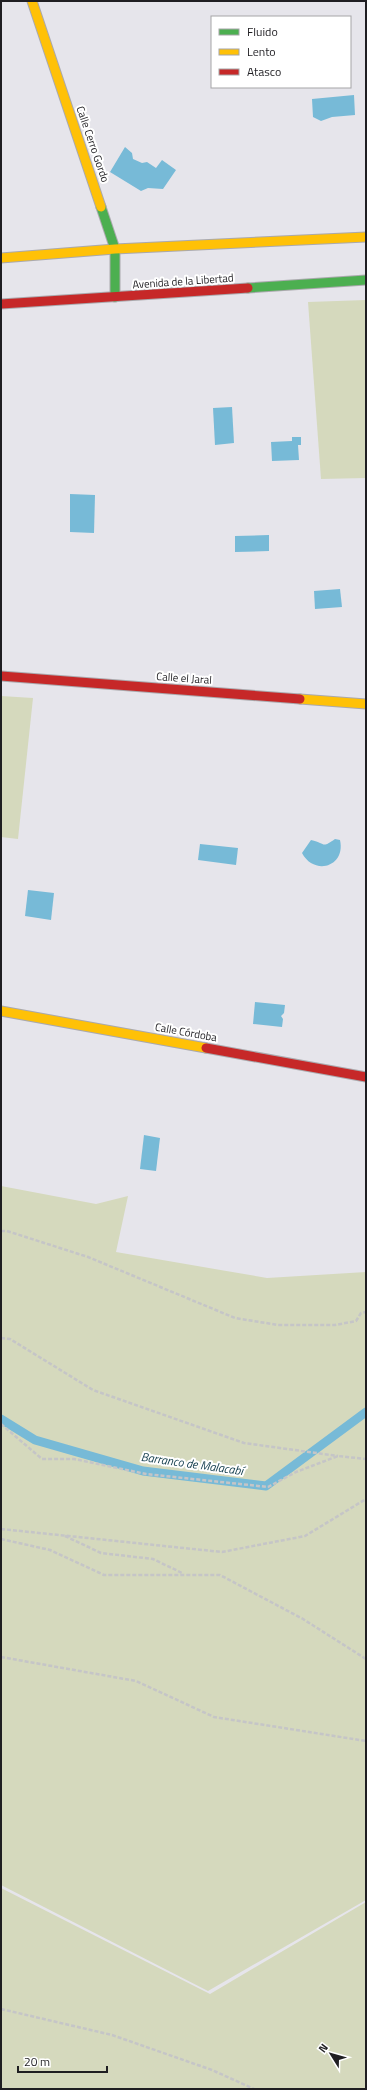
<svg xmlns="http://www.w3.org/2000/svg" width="367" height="2090" font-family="'Titillium Web',sans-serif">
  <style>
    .green { fill: #d5d9bd }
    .water { fill: #77bad7 }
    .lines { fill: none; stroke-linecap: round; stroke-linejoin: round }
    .stream { stroke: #77bad7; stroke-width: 9 }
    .fast-casing { stroke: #aaa9ad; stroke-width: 11 }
    .slow-casing { stroke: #aaa9ad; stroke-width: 11 }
    .jam-casing { stroke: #aaa9ad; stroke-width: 11 }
    .path { stroke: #c5c5c7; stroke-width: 2.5; stroke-dasharray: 4 2; stroke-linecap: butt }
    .fast { stroke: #4caf50; stroke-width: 9 }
    .slow { stroke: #ffc107; stroke-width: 9 }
    .jam { stroke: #c62828; stroke-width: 9 }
    .labels { text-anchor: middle; stroke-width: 4; stroke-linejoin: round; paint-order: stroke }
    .street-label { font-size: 11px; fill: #1f1e22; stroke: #fff }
    .water-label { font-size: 12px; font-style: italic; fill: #103b4b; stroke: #fff }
  </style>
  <rect width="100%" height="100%" fill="#e6e5eb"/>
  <g class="green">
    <polygon points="366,300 366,478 321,479 308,302"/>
    <polygon points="1,696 33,698 18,839 1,837"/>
    <polygon points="1,1186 96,1204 128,1196 116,1252 267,1278 366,1272 366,1900 208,1991 1,1885"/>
    <polygon points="1,1888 210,1994 366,1902 366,2089 1,2089"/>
  </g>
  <g class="water">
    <polygon points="354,95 355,115 332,117 321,121 313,117 312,99"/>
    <polygon points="125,147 132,153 133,159 142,163 147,162 156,168 162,160 176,170 163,189 148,188 141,191 110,172"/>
    <polygon points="232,407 234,443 215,445 213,408"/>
    <polygon points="292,437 301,437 301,445 298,445 299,460 272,461 271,442 292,441"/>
    <polygon points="70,494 95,495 94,533 70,532"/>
    <polygon points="269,535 269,551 235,552 235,536"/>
    <polygon points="340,589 342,607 315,609 314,591"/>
    <path d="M335,839L340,840C346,867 314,876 302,853L311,840C326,843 321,849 335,839Z"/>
    <polygon points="200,844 238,848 236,865 198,860"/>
    <polygon points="28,890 54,893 51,920 25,916"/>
    <polygon points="255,1002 285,1005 284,1013 281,1016 283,1019 282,1027 253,1024"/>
    <polygon points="144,1135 160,1138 156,1171 140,1169"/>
  </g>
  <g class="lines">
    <polyline class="stream" points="1,1419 35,1440 143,1471 266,1486 366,1412"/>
    <g class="fast-casing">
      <g id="fast">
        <polyline points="101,207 115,249 115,297"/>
        <polyline points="248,288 366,280"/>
      </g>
    </g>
    <g class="slow-casing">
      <g id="slow">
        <polyline points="32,1 101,207"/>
        <polyline points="1,258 115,249 366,237"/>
        <polyline points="300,699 366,704"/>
        <polyline points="1,1011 206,1048"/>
      </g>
    </g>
    <g class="jam-casing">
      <g id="jam">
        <polyline points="1,304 248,288"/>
        <polyline points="1,676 300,699"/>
        <polyline points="206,1048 366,1077"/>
      </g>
    </g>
    <g class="path">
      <polyline points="1,1231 7,1231 88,1257 235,1318 278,1325 335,1325 356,1321 361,1313 366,1312"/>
      <polyline points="1,1338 10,1339 93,1390 244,1443 338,1456"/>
      <polyline points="1,1424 42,1459 74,1459 146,1474 268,1487 296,1472 338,1456 366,1459"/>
      <polyline points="1,1529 222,1552 305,1536 366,1499"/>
      <polyline points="65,1536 101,1553 153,1559 182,1573"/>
      <polyline points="1,1539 50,1550 104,1575 220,1575 303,1619 366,1659"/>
      <polyline points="1,1657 136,1681 214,1717 366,1741"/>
      <polyline points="1,2009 112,2035 212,2070 254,2089"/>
    </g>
    <use href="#fast" class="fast"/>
    <use href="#slow" class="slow"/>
    <use href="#jam" class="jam"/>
  </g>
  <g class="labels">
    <g class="street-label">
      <text transform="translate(93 144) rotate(71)" y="4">Calle Cerro Gordo</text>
      <text transform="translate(183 281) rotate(-4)" y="4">Avenida de la Libertad</text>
      <text transform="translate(184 678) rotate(4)" y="4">Calle el Jaral</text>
      <text transform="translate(186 1032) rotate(10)" y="4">Calle Córdoba</text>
    </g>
    <g class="water-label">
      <text transform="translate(192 1464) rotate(8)" y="4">Barranco de Malacabí</text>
    </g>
  </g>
  <rect width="367" height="2090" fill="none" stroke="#1f1e22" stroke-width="4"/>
  <rect x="211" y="16" width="140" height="72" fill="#ffffff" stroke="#a5a5a7"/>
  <rect x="219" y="29" width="20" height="6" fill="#4caf50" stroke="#a5a5a7"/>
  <text x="247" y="36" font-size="12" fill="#1f1e22">Fluido</text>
  <rect x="219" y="49" width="20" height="6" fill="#ffc107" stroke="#a5a5a7"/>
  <text x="247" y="56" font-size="12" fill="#1f1e22">Lento</text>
  <rect x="219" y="69" width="20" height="6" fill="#c62828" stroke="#a5a5a7"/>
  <text x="247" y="76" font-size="12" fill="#1f1e22">Atasco</text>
  <g transform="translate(331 2054) rotate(307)" stroke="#ffffff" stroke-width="3" paint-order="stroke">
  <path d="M0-3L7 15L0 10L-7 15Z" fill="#1f1e22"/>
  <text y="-6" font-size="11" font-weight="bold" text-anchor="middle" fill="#1f1e22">N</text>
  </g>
  <path d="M18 2066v6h89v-6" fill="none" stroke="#1f1e22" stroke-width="2"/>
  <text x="24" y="2066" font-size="12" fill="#1f1e22" stroke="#ffffff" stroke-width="3" paint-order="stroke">20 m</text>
</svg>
